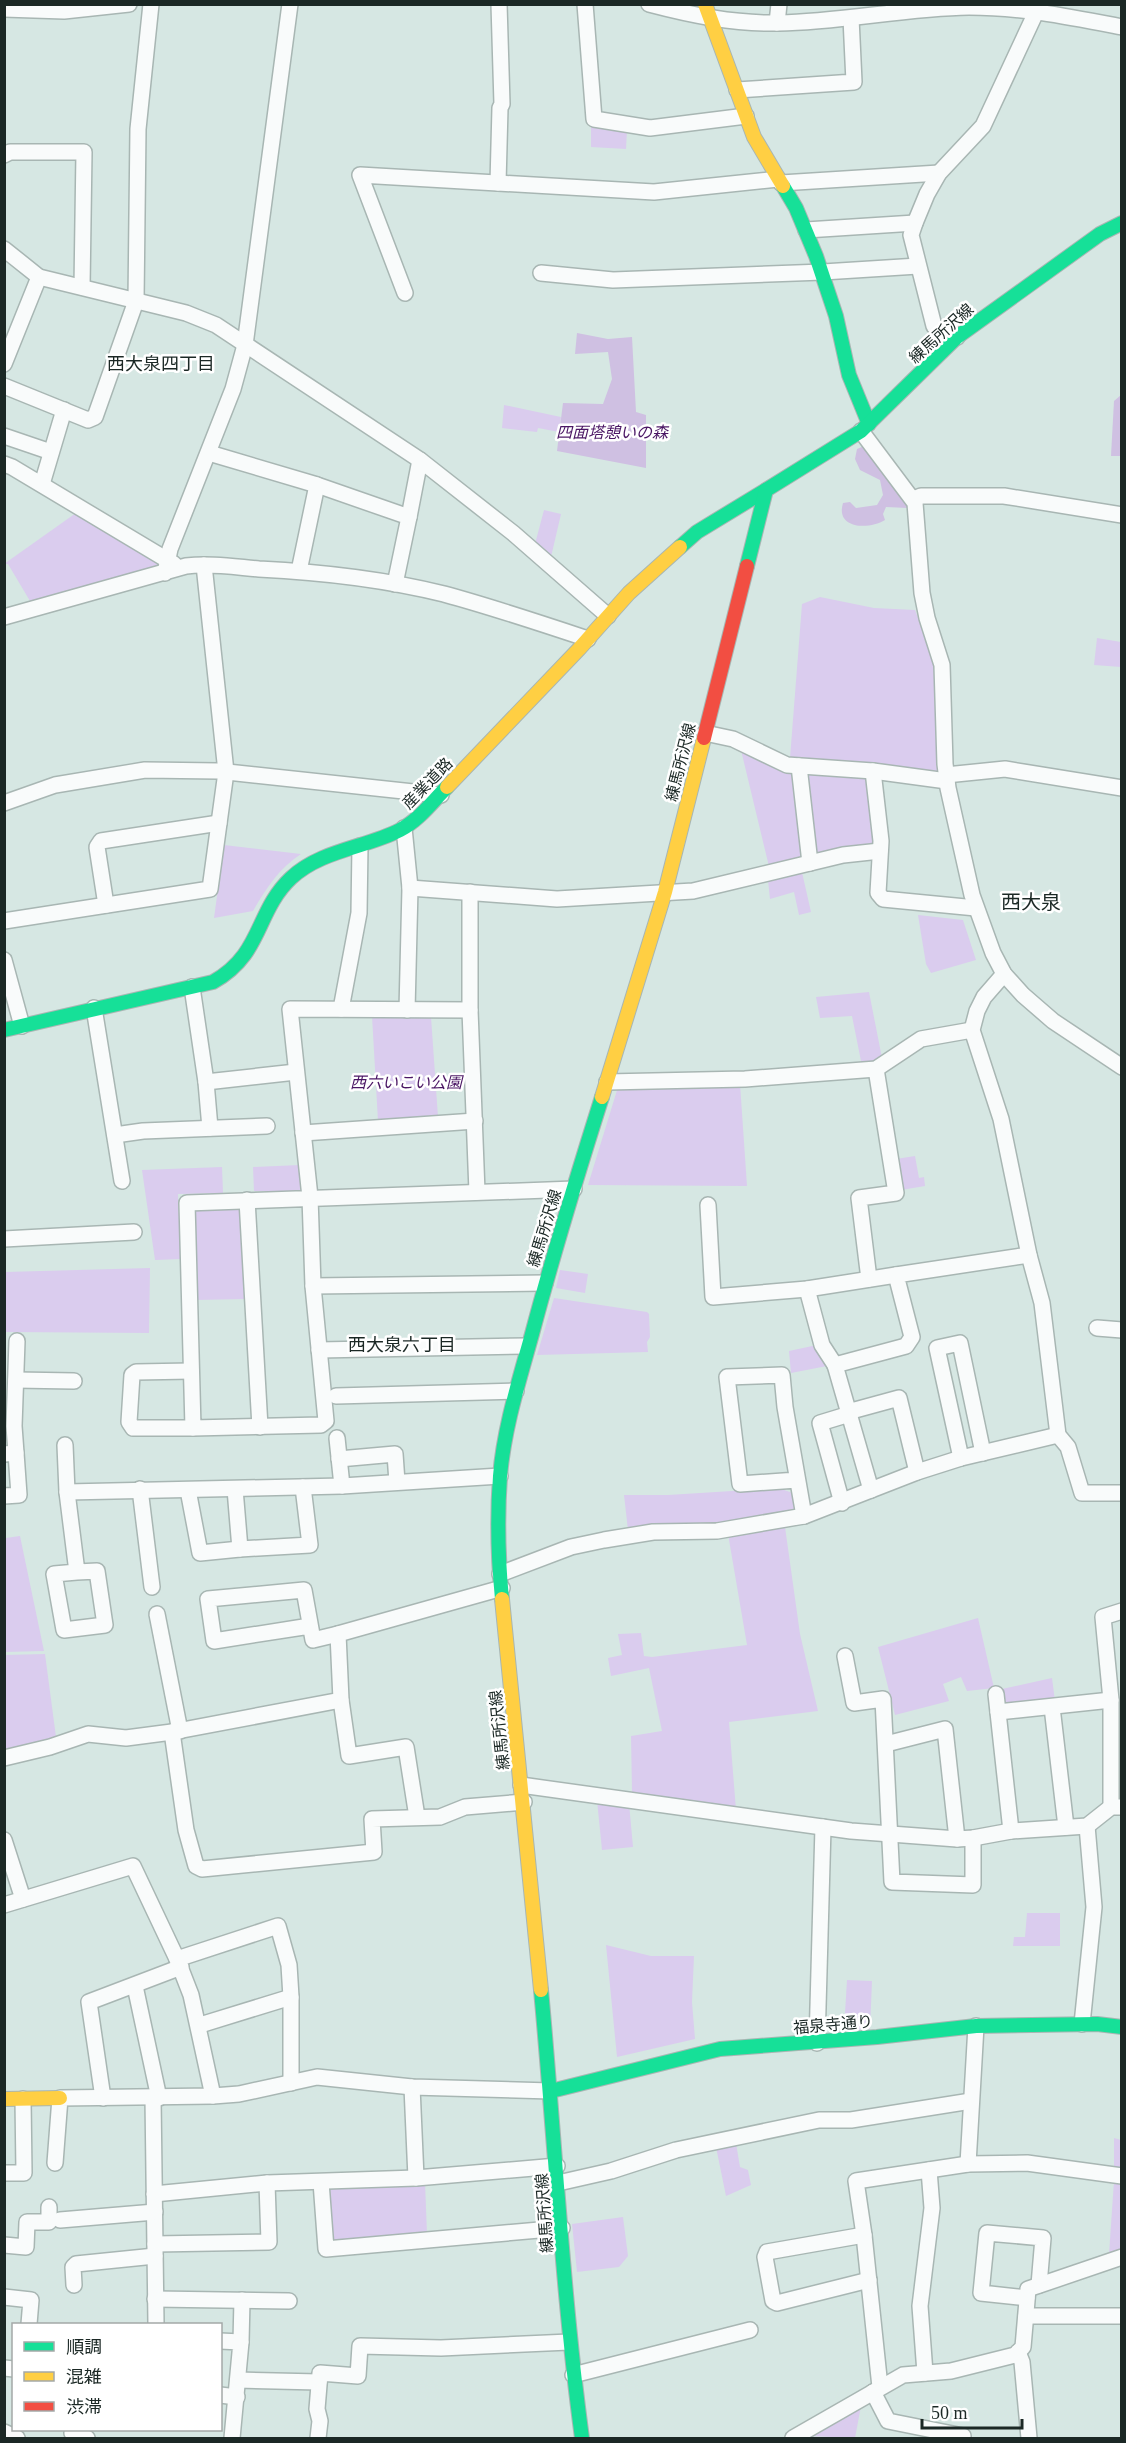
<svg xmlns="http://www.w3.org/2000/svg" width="1126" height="2443" font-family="'Times New Roman','Noto Sans JP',serif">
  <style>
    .green { fill: #daccee }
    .forest { fill: #cfc0e2 }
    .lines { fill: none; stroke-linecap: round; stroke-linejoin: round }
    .street-casing { stroke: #a8b6b3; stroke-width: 18 }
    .fast-casing { stroke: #a8b6b3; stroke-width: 16 }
    .slow-casing { stroke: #a8b6b3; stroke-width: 16 }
    .jam-casing { stroke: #a8b6b3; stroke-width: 16 }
    .street { stroke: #f9fbfb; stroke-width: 15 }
    .fast { stroke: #16e098; stroke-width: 14 }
    .slow { stroke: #ffcf43; stroke-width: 14 }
    .jam { stroke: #f24e42; stroke-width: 14 }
    .labels { text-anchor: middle; stroke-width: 5; stroke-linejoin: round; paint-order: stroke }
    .street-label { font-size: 16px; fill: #1b2825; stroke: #fff }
    .park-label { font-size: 16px; font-style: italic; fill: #4a1664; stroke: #fff }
    .neighbourhood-label { font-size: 18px; fill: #1b2825; stroke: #fff }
    .quarter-label { font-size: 20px; fill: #1b2825; stroke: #fff }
  </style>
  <rect width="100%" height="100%" fill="#d6e7e3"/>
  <g class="green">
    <polygon points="591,125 627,130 626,149 591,147"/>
    <polygon points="504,405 561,417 559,432 538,428 537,432 502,428"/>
    <polygon points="544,510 561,514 551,557 535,544"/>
    <polygon points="76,513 158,562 157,568 30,601 8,564 4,564"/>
    <polygon points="820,597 874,608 915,610 936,666 937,774 790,758 802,604"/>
    <polygon points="1097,638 1121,642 1121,667 1094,665"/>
    <polygon points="741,750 790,770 794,775 802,854 799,859 811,912 799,915 794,892 770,899 768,880 772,879"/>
    <polygon points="812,771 863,774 868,779 875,841 871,846 820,854 815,852 808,777"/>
    <path d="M224,845L301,854C279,868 266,889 253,911L214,918Z"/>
    <polygon points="918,915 963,920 976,960 931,973 926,964"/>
    <polygon points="869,992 882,1058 866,1064 861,1061 852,1016 820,1018 816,997"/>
    <polygon points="372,1016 431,1017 438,1117 378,1121"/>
    <polygon points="740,1084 747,1186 588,1185 618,1087"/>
    <polygon points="915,1156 919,1178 924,1177 925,1186 901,1190 896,1159"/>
    <polygon points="300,1165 303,1186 299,1191 254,1191 253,1167"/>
    <polygon points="222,1167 223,1193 178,1194 181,1259 155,1260 142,1170"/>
    <polygon points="237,1205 241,1209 247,1299 195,1300 192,1210"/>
    <polygon points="150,1268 149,1333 5,1332 5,1272"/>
    <polygon points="560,1270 588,1274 585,1293 556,1288"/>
    <polygon points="554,1298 647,1312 649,1314 650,1337 647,1342 648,1352 537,1355"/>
    <polygon points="817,1345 827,1366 791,1373 789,1351"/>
    <polygon points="778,1488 793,1493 795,1507 787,1516 712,1525 628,1530 624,1495 668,1495"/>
    <polygon points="785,1527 800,1634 818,1711 729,1722 736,1810 632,1792 631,1736 662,1731 649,1668 611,1676 608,1658 622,1655 618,1634 641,1633 644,1656 652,1657 747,1645 728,1534"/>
    <polygon points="5,1531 6,1538 20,1536 44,1651 5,1652"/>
    <polygon points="978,1618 994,1688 967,1691 961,1677 943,1684 949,1701 895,1715 878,1647"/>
    <polygon points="45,1654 56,1737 5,1750 4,1655"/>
    <polygon points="1052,1678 1055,1701 1009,1707 1004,1703 1002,1689"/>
    <polygon points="597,1800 629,1803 633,1847 602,1850"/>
    <polygon points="1027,1913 1060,1913 1060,1946 1013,1946 1014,1937 1025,1937"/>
    <polygon points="606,1945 651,1956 694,1956 692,2002 695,2039 617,2057"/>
    <polygon points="847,1980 872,1981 870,2029 844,2030"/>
    <polygon points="1114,2138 1121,2140 1121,2169 1114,2168"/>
    <polygon points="736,2143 740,2167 748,2170 751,2185 726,2196 716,2147"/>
    <polygon points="1114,2181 1121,2182 1121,2250 1109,2254"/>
    <polygon points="425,2182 427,2234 334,2242 330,2239 328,2193 333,2187"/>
    <polygon points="623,2217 628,2256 619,2267 577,2272 572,2224"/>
    <polygon points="861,2406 855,2438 807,2436"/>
  </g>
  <g class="forest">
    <polygon points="577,333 608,339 632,337 636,412 646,415 646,468 557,451 563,403 603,404 612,379 608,352 575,354"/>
    <polygon points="1121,395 1121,456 1111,456 1114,401"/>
    <path d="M864,446L907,502L908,508L886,507L883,514L885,520C869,530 835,529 843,503L850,502L856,508L877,505L883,495L880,480L860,470L855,459L857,449Z"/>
  </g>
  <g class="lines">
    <g class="street-casing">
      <g id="street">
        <polyline points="585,4 594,119 650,128 746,116"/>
        <path d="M649,4C691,15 734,24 779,23C842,22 905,8 969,7C1021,7 1070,17 1122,27"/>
        <polyline points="4,9 64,11 129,4"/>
        <polyline points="777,23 779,4"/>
        <polyline points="737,90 854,82 851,18"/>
        <polyline points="4,155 10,152 84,152 82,287"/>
        <polyline points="498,183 500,108 502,104 499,4"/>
        <polyline points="781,183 939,173"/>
        <polyline points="806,230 915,223"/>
        <polyline points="4,249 39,277 186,313 216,325 420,460 513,533 608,616"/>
        <polyline points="541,273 613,280 823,272 918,266"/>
        <polyline points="405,293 360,175 654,192 778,179"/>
        <polyline points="957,337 934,326 911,235 915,223 927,194 939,173 983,126 1037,10"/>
        <polyline points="4,364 39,277"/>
        <polyline points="4,386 88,420 95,417 136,301 138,129 151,4"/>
        <polyline points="861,431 915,503 922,593 927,618 942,665 945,764 948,788 972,895 993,953 1004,974 1023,995 1053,1021 1122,1067"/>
        <polyline points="4,436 51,452"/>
        <polyline points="209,453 317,485 409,517 395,584"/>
        <polyline points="4,464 12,467 174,564"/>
        <polyline points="42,484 64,410"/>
        <polyline points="914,499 921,496 1004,496 1122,515"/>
        <polyline points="409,517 420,460"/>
        <polyline points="299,571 317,485"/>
        <polyline points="165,573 170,549 233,389 245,345 290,4"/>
        <path d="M4,617L186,566C210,563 235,567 259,569C321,572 383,579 444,594C492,607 540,623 588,639"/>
        <polyline points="705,733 733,739 787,765 873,771 947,781"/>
        <polyline points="799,766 810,863"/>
        <polyline points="873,771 881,841 878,893 883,899 976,908"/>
        <polyline points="946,775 1005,769 1122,788"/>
        <polyline points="4,803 55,785 145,770 218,771 441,795"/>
        <polyline points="404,828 410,888 407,1010"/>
        <polyline points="410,888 557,899 693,891 843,855 880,851"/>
        <polyline points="470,892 470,1010 477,1192"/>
        <polyline points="106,905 97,847 101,841 219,823"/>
        <polyline points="4,921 210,889 226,772 204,565"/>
        <polyline points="4,960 22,1026"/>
        <polyline points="1004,974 984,997 977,1011 972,1030 1001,1119 1029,1255 1042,1303 1058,1435 1068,1447 1082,1493 1122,1493"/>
        <polyline points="192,987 206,1082 210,1128"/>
        <polyline points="94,1008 122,1181"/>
        <polyline points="341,1009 359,913 360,846"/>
        <polyline points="470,1010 290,1009 310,1197 313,1286 326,1421 321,1425 193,1428 187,1203 574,1189"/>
        <polyline points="206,1082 296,1072"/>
        <polyline points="607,1082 745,1079 876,1069 921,1039 972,1030"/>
        <polyline points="303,1133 475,1121"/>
        <polyline points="115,1135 143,1131 267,1126"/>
        <polyline points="247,1200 260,1427"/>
        <polyline points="708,1205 713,1297 807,1289 896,1275"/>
        <polyline points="4,1239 134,1232"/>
        <polyline points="869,1279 859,1198 896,1193 876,1069"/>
        <polyline points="313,1286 545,1283"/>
        <polyline points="807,1289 822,1345 835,1365"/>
        <polyline points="1097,1328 1122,1330"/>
        <polyline points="319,1350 527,1346"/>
        <polyline points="191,1371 136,1372 132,1375 129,1422 133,1428 193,1428"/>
        <polyline points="16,1380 74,1381"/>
        <polyline points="336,1396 516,1391"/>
        <polyline points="337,1438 342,1486"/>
        <polyline points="65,1445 67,1492 77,1572 54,1574 64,1630 105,1625 97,1571 77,1572"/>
        <polyline points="16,1453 14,1426 17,1341"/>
        <polyline points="4,1454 16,1453 19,1495 4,1496"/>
        <polyline points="961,1458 937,1348 960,1343 983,1453"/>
        <polyline points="339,1459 395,1454 397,1482"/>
        <polyline points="797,1480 740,1484 727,1377 782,1375 785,1407 804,1516"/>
        <polyline points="140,1489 152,1587"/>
        <polyline points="188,1490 200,1553 240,1549 235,1489"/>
        <polyline points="871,1490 835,1365 906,1346 912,1337 896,1275 1029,1255"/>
        <polyline points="67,1492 342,1486 500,1476"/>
        <polyline points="842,1503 820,1423 843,1416 855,1410 899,1398 917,1472"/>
        <polyline points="240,1549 310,1545 303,1487"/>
        <polyline points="500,1574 571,1547 604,1540 653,1532 717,1531 804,1516 917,1472 961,1458 1058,1435"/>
        <polyline points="157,1614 180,1731"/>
        <polyline points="310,1626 214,1641 208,1599 304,1590 313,1640 338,1634"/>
        <polyline points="845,1656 854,1703 883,1699 892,1882 973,1885 973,1838"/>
        <polyline points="996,1694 1011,1831"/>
        <polyline points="341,1700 349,1756 406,1747 417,1817"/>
        <polyline points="1052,1707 1066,1827"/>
        <polyline points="998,1712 1111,1700"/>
        <polyline points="172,1732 186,1830 196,1866 202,1869 374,1852 372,1819 440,1817 465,1807 524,1802"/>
        <polyline points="886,1744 945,1729 957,1839"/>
        <polyline points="4,1758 50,1747 88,1734 126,1738 172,1732 341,1700 338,1634 502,1588"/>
        <polyline points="521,1785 851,1831 957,1839 973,1838 1011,1831 1087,1826 1111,1807 1122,1807"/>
        <polyline points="1111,1807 1111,1700 1103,1617 1122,1611"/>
        <polyline points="4,1840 23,1899"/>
        <polyline points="4,1905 133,1866 177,1959 191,1995 213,2096"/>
        <polyline points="177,1959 278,1926 289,1965 291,1997 200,2025"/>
        <polyline points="135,1986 159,2098"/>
        <polyline points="1082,2024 1094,1907 1087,1826"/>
        <polyline points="817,2043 823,1827"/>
        <polyline points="291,2083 291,1997"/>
        <polyline points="412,2087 416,2178"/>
        <polyline points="103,2098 89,2002 181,1967"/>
        <polyline points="153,2098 156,2324"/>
        <polyline points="55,2163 60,2098 213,2096 239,2094 317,2077 412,2087 551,2091"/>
        <polyline points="968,2164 976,2026"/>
        <polyline points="4,2173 24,2173 23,2099"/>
        <polyline points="321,2182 326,2249 562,2228"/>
        <polyline points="558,2183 611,2171 676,2150 819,2120 851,2120 971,2101"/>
        <polyline points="154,2194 267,2183"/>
        <polyline points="60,2220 155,2212"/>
        <polyline points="864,2235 767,2252 765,2257 773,2301 777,2303 869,2280"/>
        <polyline points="155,2244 269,2242 267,2183 416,2178 557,2166"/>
        <polyline points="4,2245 26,2247 27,2222 49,2222 49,2207"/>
        <polyline points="74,2285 73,2267 76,2264 155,2256"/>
        <polyline points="4,2297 31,2300 29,2324"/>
        <polyline points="1027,2298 981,2293 987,2233 1043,2238 1039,2285"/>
        <polyline points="155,2299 289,2301"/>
        <polyline points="1026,2316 1122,2316"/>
        <polyline points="220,2341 241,2342 232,2438"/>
        <polyline points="241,2342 242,2300"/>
        <polyline points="1018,2352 1022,2362 1029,2438"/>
        <polyline points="4,2368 14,2369"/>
        <polyline points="925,2373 920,2306 932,2208 929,2170"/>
        <polyline points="573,2375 750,2330"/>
        <polyline points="238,2380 319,2382"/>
        <polyline points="880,2387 864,2235 856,2181 968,2164 1027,2163 1122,2176"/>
        <polyline points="873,2392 888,2421 963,2436"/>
        <polyline points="220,2395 237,2397"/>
        <polyline points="4,2432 17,2438"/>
        <polyline points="72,2433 87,2438"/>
        <polyline points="318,2438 320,2421 317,2409 320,2373 358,2376 360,2346 441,2348 569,2342"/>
        <polyline points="793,2438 903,2375 951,2371 1015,2355 1023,2347 1028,2289 1122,2257"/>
      </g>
    </g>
    <g class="fast-casing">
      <g id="fast">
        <polyline points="783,186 796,208 816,256 836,316 849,375 869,424"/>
        <polyline points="680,547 697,532 766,490"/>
        <polyline points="747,566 766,490 861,431 957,337 1100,234 1122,223"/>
        <path d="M4,1030L213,982C263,954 255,912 291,878C321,850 365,848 400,830C419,820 432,802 447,787"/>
        <path d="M502,1599C498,1558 497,1518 500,1476C504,1428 519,1381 532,1334C553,1255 577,1176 602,1097"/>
        <path d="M541,1990C555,2140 562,2290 582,2438"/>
        <polyline points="551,2091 720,2049 877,2037 976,2026 1097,2024 1122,2027"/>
      </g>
    </g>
    <g class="slow-casing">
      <g id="slow">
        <polyline points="705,4 754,137 783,186"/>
        <polyline points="447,787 579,649 629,593 680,547"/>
        <polyline points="602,1097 665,892 704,738"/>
        <polyline points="502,1599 541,1990"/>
        <polyline points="4,2099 60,2098"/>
      </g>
    </g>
    <g class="jam-casing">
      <polyline id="jam" points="704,738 747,566"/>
    </g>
    <use href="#street" class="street"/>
    <use href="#fast" class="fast"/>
    <use href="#slow" class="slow"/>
    <use href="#jam" class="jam"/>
  </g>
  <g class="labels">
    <g class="street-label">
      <text transform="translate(941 333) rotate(-42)" y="6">練馬所沢線</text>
      <text transform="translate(680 762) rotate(-76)" y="6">練馬所沢線</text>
      <text transform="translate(427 783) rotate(-46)" y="6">産業道路</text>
      <text transform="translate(544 1228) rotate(-73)" y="6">練馬所沢線</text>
      <text transform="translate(499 1730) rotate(-96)" y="6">練馬所沢線</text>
      <text transform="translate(833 2024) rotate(-5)" y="6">福泉寺通り</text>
      <text transform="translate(544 2213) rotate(-94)" y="6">練馬所沢線</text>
    </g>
    <g class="park-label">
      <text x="612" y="438">四面塔憩いの森</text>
      <text x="406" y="1088">西六いこい公園</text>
    </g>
    <g class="neighbourhood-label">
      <text x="161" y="370">西大泉四丁目</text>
      <text x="402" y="1351">西大泉六丁目</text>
    </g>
    <g class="quarter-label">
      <text x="1031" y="909">西大泉</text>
    </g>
  </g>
  <rect width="1126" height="2443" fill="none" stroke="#1b2825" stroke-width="12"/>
  <rect x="12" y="2323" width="210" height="108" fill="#ffffff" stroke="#a4a9a8" stroke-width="1.5"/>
  <rect x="24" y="2342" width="30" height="9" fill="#16e098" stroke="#a4a9a8" stroke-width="1.5"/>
  <text x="66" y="2353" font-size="18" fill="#1b2825">順調</text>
  <rect x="24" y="2372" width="30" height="9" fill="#ffcf43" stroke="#a4a9a8" stroke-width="1.5"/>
  <text x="66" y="2383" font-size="18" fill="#1b2825">混雑</text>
  <rect x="24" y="2402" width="30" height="9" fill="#f24e42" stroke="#a4a9a8" stroke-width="1.5"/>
  <text x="66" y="2413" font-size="18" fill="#1b2825">渋滞</text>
  <path d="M922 2419v9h100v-9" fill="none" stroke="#1b2825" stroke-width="3"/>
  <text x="931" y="2419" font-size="18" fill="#1b2825" stroke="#ffffff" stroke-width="4.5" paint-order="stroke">50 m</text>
</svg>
